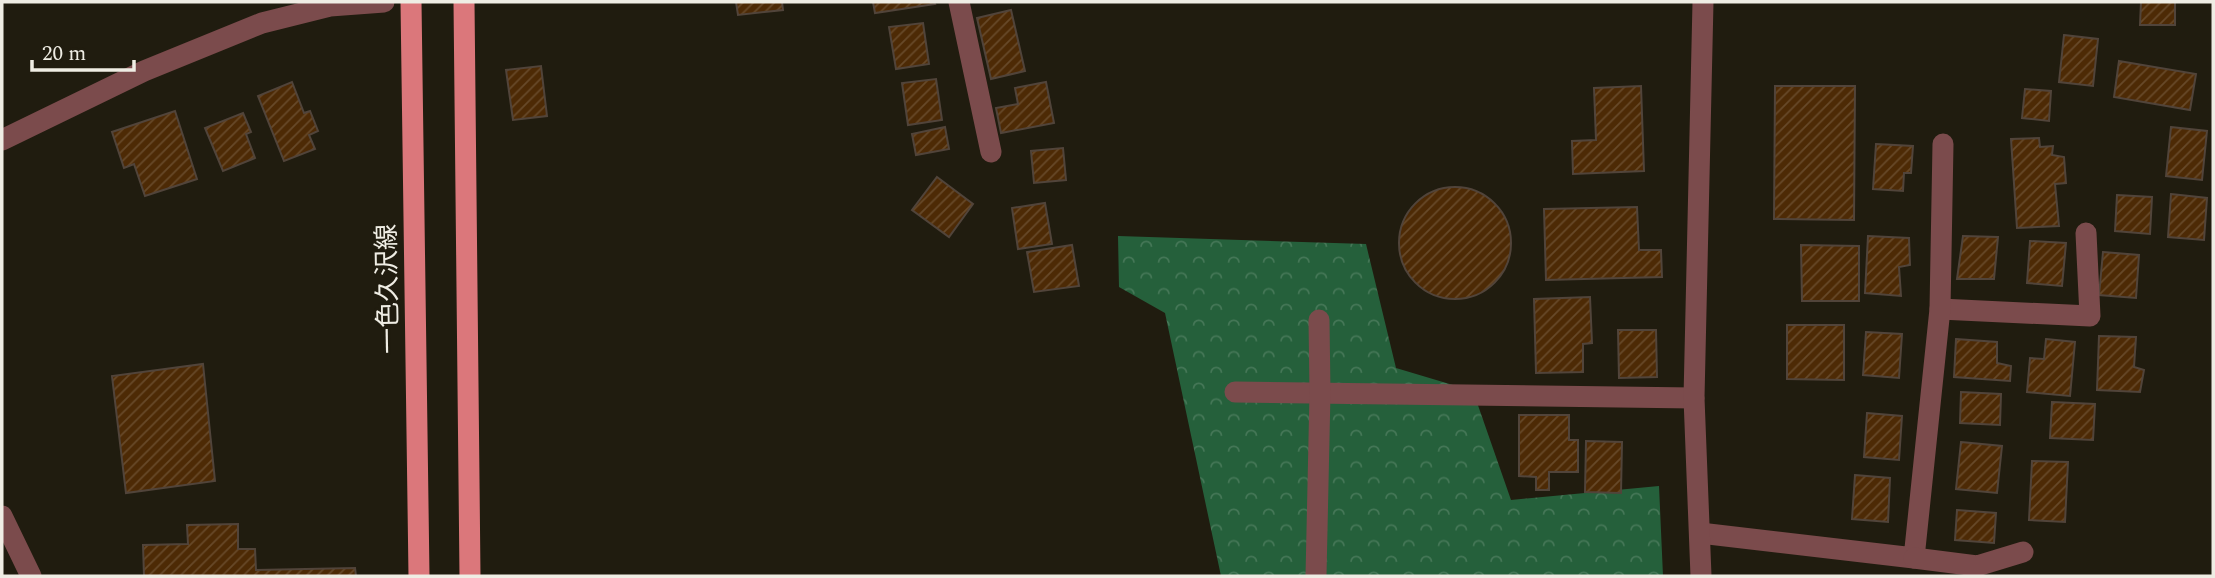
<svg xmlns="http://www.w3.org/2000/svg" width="2215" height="578" font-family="Spectral,'Noto Sans JP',serif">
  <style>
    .forest { fill: url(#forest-crowns) }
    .building { fill: url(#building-hatch); stroke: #51443a; stroke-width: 2 }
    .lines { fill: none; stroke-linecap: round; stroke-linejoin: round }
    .minor { stroke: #7b4b4c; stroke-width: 21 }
    .major { stroke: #db777b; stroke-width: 21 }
    .labels { text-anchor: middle; stroke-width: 5; stroke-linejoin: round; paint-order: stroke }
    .street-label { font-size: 26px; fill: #efede4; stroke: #201c0f }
  </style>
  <defs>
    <pattern id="forest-crowns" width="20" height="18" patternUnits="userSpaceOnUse" patternTransform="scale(1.75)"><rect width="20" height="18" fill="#25603b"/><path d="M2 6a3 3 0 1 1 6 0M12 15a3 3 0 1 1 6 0" fill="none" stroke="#457757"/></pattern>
    <pattern id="building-hatch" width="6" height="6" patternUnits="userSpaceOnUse" patternTransform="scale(1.75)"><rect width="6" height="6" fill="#4d2a05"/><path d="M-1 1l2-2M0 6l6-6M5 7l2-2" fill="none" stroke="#674929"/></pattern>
  </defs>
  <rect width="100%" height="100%" fill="#201c0f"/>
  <polygon class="forest" points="1118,236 1366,244 1396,368 1473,391 1511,500 1659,486 1663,576 1221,576 1165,313 1119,287"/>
  <g class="building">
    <polygon points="736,2 782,2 783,10 738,15"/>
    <polygon points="873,2 934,2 935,4 875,13"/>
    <polygon points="2141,2 2175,2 2175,25 2140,25"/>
    <polygon points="1011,10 1025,71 991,79 977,18"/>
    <polygon points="923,23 929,64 896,69 889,27"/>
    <polygon points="2064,35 2098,39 2093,86 2059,82"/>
    <polygon points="2119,61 2196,74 2190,110 2114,97"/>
    <polygon points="541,66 547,116 513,120 506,70"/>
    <polygon points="936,79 942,120 908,125 902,83"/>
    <polygon points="292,82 304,113 310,111 318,131 309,135 315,149 284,161 258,96"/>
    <polygon points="1046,82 1054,123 1001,133 996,108 1018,104 1015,88"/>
    <polygon points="1641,86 1644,171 1573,174 1572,141 1596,140 1594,88"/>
    <polygon points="1775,86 1855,86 1854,220 1774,219"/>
    <polygon points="2025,89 2051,91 2049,121 2022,118"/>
    <polygon points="175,111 197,179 145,196 134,164 124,168 112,132"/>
    <polygon points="243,113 251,132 246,134 255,158 223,171 205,128"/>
    <polygon points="945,127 949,149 916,155 912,134"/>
    <polygon points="2171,127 2207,131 2202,180 2166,176"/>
    <polygon points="2039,138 2040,147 2053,146 2052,155 2064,157 2066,183 2055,184 2059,226 2017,228 2011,139"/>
    <polygon points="1876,144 1913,146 1911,173 1904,173 1903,191 1873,189"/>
    <polygon points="1063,148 1066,180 1034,183 1031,151"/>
    <polygon points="937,177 973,204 949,237 912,210"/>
    <circle cx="1455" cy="243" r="56"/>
    <polygon points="2171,194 2207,198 2204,240 2168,237"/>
    <polygon points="2117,195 2152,197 2150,234 2115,231"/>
    <polygon points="1045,203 1052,244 1018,249 1012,208"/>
    <polygon points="1637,207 1639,250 1661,250 1662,277 1546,280 1544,209"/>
    <polygon points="1868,236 1909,238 1910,265 1899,267 1901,296 1865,293"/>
    <polygon points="1963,236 1998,237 1994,279 1957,279"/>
    <polygon points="2030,241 2066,243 2062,286 2027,283"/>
    <polygon points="1072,245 1079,286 1034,292 1027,252"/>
    <polygon points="1801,245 1859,246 1859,301 1802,301"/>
    <polygon points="2103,252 2139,255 2136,298 2099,295"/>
    <polygon points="1590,297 1592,343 1583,344 1583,372 1536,373 1534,299"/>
    <polygon points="1787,325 1844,325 1844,380 1787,379"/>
    <polygon points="1618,330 1656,330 1657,377 1619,378"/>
    <polygon points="1866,332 1902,334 1899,378 1863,375"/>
    <polygon points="2099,336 2136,337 2134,367 2144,370 2140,392 2097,390"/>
    <polygon points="1956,339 1997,342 1997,363 2011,366 2010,381 1954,377"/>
    <polygon points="2046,339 2075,342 2070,396 2027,392 2030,358 2044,359"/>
    <polygon points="203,364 215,481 126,493 112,376"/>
    <polygon points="1961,392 2001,394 2000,425 1960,423"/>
    <polygon points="2052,402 2095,404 2093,440 2050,438"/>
    <polygon points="1867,413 1902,416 1899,460 1864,457"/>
    <polygon points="1519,415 1569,415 1569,440 1578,440 1578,472 1549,472 1549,490 1536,490 1536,477 1519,476"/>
    <polygon points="1586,441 1622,442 1621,493 1585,492"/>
    <polygon points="1961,442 2002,446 1997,493 1956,489"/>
    <polygon points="2032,461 2068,462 2065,522 2029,520"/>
    <polygon points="1855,475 1890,478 1888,522 1852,519"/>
    <polygon points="1957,510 1996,513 1994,543 1955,540"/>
    <polygon points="238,524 238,549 255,549 256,570 355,568 356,576 144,576 143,545 188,544 187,525"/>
  </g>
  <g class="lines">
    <g class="minor">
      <polyline points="959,2 991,152"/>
      <polyline points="2,140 144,71 262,23 330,6 384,2"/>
      <polyline points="1940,309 2090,316 2086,233"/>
      <polyline points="1235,392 1694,398"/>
      <polyline points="2,516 31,576"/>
      <polyline points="1700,533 1914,558 1940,309 1943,144"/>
      <polyline points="1914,558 1977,566 2023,552"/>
      <polyline points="1316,576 1320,393 1319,320"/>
      <polyline points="1701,576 1694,398 1703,2"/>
    </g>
    <g class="major">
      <polyline points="411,2 419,576"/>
      <polyline points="464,2 470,576"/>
    </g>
  </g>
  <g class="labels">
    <g class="street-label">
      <text transform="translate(387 289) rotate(-91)" y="9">一色久沢線</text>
    </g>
  </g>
  <rect width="2215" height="578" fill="none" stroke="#efede4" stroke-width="7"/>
  <path d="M32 60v10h102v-10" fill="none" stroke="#efede4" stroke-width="3.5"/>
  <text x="42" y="60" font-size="21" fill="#efede4" stroke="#201c0f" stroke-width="5" paint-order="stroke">20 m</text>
</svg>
